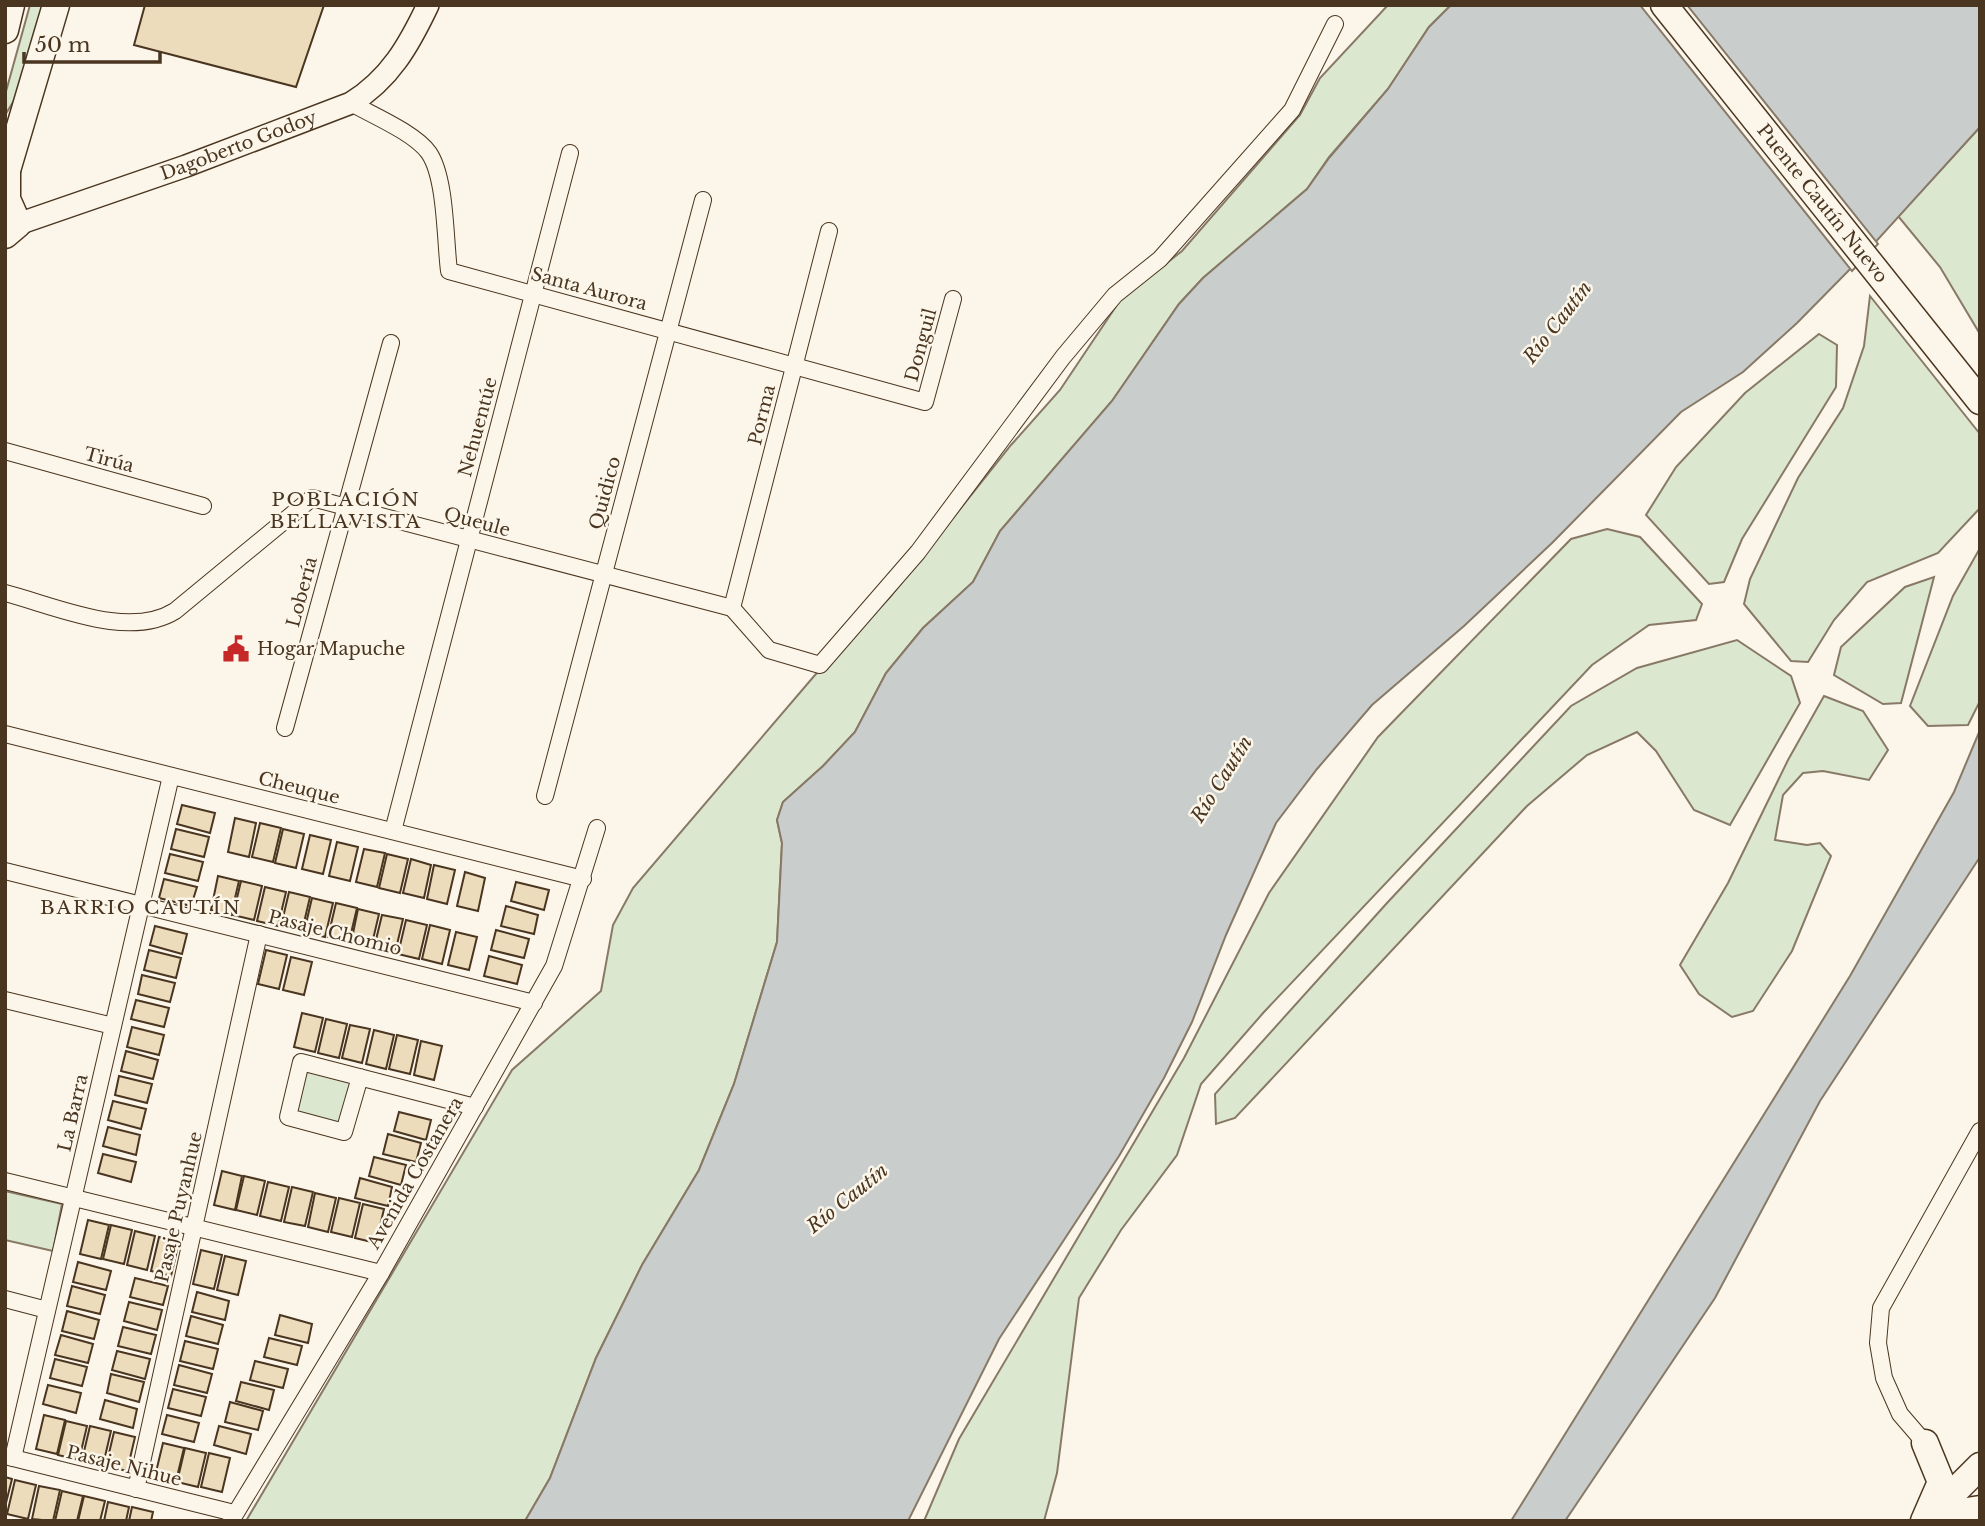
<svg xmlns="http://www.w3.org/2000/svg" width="1985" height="1526" font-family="'Libre Baskerville',serif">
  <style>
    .green { fill: #dce7d0; stroke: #887966; stroke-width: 2 }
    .water { fill: #c9cecd; stroke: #887966; stroke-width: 2 }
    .pier { fill: #fbf6e9; stroke: #887966; stroke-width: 2 }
    .building { fill: #ecdcbc; stroke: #4a3520; stroke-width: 2 }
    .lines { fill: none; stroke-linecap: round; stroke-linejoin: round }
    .minor-casing { stroke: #4a3520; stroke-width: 18 }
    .tertiary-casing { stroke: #4a3520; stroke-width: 24 }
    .primary-casing { stroke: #4a3520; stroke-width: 29 }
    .minor { stroke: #fbf6e9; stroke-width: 16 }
    .tertiary { stroke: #fbf6e9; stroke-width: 21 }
    .primary { stroke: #fbf6e9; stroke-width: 26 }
    .labels { text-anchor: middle; stroke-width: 5; stroke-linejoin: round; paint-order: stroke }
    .street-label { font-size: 18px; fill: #4a3520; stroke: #fbf6e9 }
    .poi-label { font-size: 18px; fill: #4a3520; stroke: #fbf6e9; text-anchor: start }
    .water-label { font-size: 19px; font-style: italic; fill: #4a3520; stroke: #fbf6e9 }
    .neighbourhood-label { font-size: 19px; letter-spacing: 2px; fill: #4a3520; stroke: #fbf6e9 }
  </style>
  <rect width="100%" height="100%" fill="#fbf6e9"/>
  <g class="green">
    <polygon points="30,5 43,5 20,91 5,115 5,95"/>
    <polygon points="1388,5 1451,5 1429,27 1388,89 1329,157 1307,189 1203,278 1179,304 1112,401 1000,531 973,582 923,628 886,673 855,732 823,766 783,802 777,820 782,843 777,942 734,1084 699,1170 642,1265 596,1358 550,1478 525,1521 246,1521 512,1070 601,991 613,925 633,888 815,675 890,597 1011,445 1060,390 1121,299 1182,251 1300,115 1320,78"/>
    <polygon points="1980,127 1980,334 1940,267 1898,216"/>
    <polygon points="1870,296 1980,434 1980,508 1938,553 1867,582 1834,620 1808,662 1791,661 1744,604 1750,579 1798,478 1843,408 1864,346"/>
    <polygon points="1819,334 1837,345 1836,387 1742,539 1724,582 1709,584 1646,515 1676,467 1745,393"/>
    <polygon points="1607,529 1640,537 1702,604 1696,620 1649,625 1592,665 1264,1012 1201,1084 1177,1155 1121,1230 1079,1298 1057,1473 1044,1521 924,1521 959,1439 1184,1058 1269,893 1378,737 1571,539"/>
    <polygon points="1980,548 1980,701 1968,725 1928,726 1910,706 1953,596"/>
    <polygon points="1934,577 1901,703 1883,704 1834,675 1841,647 1905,587"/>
    <polygon points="1737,640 1791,676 1800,703 1730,825 1694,810 1656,751 1637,732 1587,755 1527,806 1235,1118 1216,1124 1215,1094 1387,903 1571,706 1637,668"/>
    <polygon points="1824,696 1863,711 1888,750 1869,780 1823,771 1803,773 1783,795 1775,840 1807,845 1820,843 1831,856 1792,951 1753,1011 1732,1017 1699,994 1680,965 1728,883 1788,760"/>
    <polygon points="304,1066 354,1079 342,1127 293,1115"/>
    <polygon points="5,1191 62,1204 53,1251 5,1240"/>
  </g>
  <g class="water">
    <polygon points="1451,5 1980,5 1980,127 1861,258 1797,323 1743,372 1681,412 1552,543 1464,626 1372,705 1317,769 1276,823 1226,935 1192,1022 1164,1078 1119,1156 999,1339 908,1521 525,1521 550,1478 596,1358 642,1265 699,1170 734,1084 777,942 782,843 777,820 783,802 823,766 855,732 886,673 923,628 973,582 1000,531 1112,401 1179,304 1203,278 1307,189 1329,158 1388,89 1429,27"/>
    <polygon points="1980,730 1980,857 1820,1101 1715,1298 1565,1521 1511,1521 1850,976 1954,792"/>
  </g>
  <polygon class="pier" points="1640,5 1687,5 1878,244 1852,271"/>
  <g class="building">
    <polygon points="145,5 324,5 296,87 134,45"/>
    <polygon points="182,805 215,813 210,833 177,824"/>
    <polygon points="235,818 256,823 249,857 228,852"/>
    <polygon points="260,823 281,828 273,862 252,857"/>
    <polygon points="176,829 209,837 204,857 171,849"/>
    <polygon points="283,829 304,834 296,868 275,863"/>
    <polygon points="310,835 331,840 323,874 302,869"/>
    <polygon points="337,842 358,847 350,881 329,876"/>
    <polygon points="364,849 385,853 377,887 356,882"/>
    <polygon points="170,854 203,862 198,881 165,873"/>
    <polygon points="387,854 408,859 400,893 379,888"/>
    <polygon points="411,859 431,865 424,898 403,893"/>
    <polygon points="434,865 455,870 447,904 427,899"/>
    <polygon points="465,872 485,878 478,911 457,906"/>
    <polygon points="218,876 239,881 231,915 211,910"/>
    <polygon points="164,879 197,887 191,906 159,898"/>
    <polygon points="241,881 262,886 254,920 233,915"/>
    <polygon points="516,882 549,890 544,910 511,901"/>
    <polygon points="265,887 286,892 278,926 257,921"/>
    <polygon points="289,892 310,897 302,931 281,926"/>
    <polygon points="312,898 333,903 325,937 304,932"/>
    <polygon points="336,903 357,908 349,942 328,937"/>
    <polygon points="506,906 538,915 534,934 501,926"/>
    <polygon points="358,909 379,914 371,948 351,943"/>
    <polygon points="382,915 403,919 395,953 374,948"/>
    <polygon points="406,920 427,925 419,959 398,954"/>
    <polygon points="430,925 450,930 442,964 422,959"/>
    <polygon points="155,926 187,934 182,954 150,945"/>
    <polygon points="496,930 529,939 524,958 491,950"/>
    <polygon points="456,932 477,937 469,970 448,965"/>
    <polygon points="149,950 181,958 176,978 144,970"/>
    <polygon points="266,950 287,955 279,989 258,984"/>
    <polygon points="489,956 522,965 517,984 484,976"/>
    <polygon points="291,957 312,962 304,995 283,990"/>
    <polygon points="142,975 175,983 170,1002 138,994"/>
    <polygon points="136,1000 169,1008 164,1027 131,1019"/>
    <polygon points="302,1013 323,1018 315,1052 294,1047"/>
    <polygon points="326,1019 347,1024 339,1058 318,1053"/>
    <polygon points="350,1025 370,1029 362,1063 342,1058"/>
    <polygon points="132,1027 164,1035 159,1055 127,1047"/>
    <polygon points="374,1030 394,1035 386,1069 366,1064"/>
    <polygon points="397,1035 418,1040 410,1074 389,1069"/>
    <polygon points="421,1041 442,1046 434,1080 414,1075"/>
    <polygon points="126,1051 158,1060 153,1079 121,1071"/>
    <polygon points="119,1076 152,1084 147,1103 115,1095"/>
    <polygon points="113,1101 146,1109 141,1129 108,1120"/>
    <polygon points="399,1112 431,1120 426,1140 394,1131"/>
    <polygon points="108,1127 140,1135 136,1155 103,1146"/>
    <polygon points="388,1134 421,1143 416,1162 383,1154"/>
    <polygon points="103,1154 136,1162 131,1182 98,1173"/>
    <polygon points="374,1157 406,1165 401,1185 369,1176"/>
    <polygon points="222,1171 242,1176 235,1210 214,1205"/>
    <polygon points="244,1176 265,1181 257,1215 236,1210"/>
    <polygon points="360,1178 392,1187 388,1206 355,1198"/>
    <polygon points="268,1182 289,1187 281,1221 260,1216"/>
    <polygon points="292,1187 313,1192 305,1226 284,1222"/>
    <polygon points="315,1193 336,1198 328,1232 308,1227"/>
    <polygon points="339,1198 360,1203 352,1237 331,1232"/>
    <polygon points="363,1204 384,1209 376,1243 355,1238"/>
    <polygon points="88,1220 109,1225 101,1259 80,1254"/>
    <polygon points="111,1225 132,1230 124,1264 103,1259"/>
    <polygon points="135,1231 155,1236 147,1270 127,1265"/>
    <polygon points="159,1237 179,1242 171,1276 151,1271"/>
    <polygon points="201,1250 222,1255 214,1289 193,1284"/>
    <polygon points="225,1256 246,1261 238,1295 217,1290"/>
    <polygon points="78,1262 111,1271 106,1290 73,1282"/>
    <polygon points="135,1278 168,1286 163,1305 130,1297"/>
    <polygon points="72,1286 105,1295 100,1314 67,1306"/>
    <polygon points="197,1292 229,1301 225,1320 192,1312"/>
    <polygon points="129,1302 162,1310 157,1330 124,1321"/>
    <polygon points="67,1311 99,1320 94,1339 62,1331"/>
    <polygon points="280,1315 312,1324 308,1343 275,1335"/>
    <polygon points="191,1316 223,1325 218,1344 186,1336"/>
    <polygon points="123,1327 156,1335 151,1354 118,1346"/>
    <polygon points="61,1335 93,1344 88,1363 55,1355"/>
    <polygon points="269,1338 302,1346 297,1365 264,1357"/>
    <polygon points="185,1341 218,1349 213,1369 180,1361"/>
    <polygon points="117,1351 150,1359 145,1379 112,1370"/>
    <polygon points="55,1359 87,1367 82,1386 50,1378"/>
    <polygon points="255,1361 288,1369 283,1388 250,1380"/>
    <polygon points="179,1365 212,1374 207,1393 174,1385"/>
    <polygon points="111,1374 144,1382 139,1402 107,1393"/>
    <polygon points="241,1382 274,1390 269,1410 236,1401"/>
    <polygon points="48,1385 81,1393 76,1413 43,1404"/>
    <polygon points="173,1389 206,1397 201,1416 168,1408"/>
    <polygon points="105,1400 137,1409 133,1428 100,1419"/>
    <polygon points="230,1402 263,1411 258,1430 225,1422"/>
    <polygon points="44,1415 65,1420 57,1454 36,1449"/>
    <polygon points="167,1415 199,1423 194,1442 162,1434"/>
    <polygon points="66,1421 87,1426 79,1460 58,1455"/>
    <polygon points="90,1426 111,1431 103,1465 82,1460"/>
    <polygon points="219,1426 251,1434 246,1454 214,1445"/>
    <polygon points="114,1432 135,1437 127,1471 106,1466"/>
    <polygon points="163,1443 184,1448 176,1481 155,1476"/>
    <polygon points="185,1448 206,1453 198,1487 177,1482"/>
    <polygon points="209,1453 230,1458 222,1492 201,1487"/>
    <polygon points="5,1477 12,1479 5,1507"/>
    <polygon points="15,1480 36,1485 28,1519 7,1514"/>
    <polygon points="39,1486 60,1490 53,1521 32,1519"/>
    <polygon points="62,1491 83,1496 77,1521 55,1521"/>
    <polygon points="84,1496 105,1501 100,1521 78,1521"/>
    <polygon points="108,1502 129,1507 126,1521 104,1521"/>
    <polygon points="132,1507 153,1512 151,1521 129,1521"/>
  </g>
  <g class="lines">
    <g class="minor-casing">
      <g id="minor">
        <path d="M351,103C372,115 415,133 429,153C446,178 445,239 449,271L925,402L953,299"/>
        <polyline points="5,451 203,506"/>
        <path d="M5,593C56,606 128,640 175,611L312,498L732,608"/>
        <polyline points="732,608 769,650 820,665 918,552 1063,357 1115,295 1160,259 1292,110 1335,24"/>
        <polyline points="732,608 829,231"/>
        <polyline points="285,728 391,343"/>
        <polyline points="5,734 583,879"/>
        <polyline points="545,796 703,200"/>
        <polyline points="393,831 570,153"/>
        <polyline points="5,871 534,1003"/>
        <polyline points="5,1000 113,1026"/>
        <polyline points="360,1077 344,1132 288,1117 301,1062 475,1107"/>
        <polyline points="5,1181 381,1273"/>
        <polyline points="5,1299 47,1310"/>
        <polyline points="1925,1443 1900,1414 1884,1378 1878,1343 1881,1308 1980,1131"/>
        <polyline points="5,1456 234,1513"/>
        <polyline points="13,1458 171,776"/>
        <polyline points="136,1489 259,934"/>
        <polyline points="231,1521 381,1273 554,966 597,828"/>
      </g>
    </g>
    <g class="tertiary-casing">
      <g id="tertiary">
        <path id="s1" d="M5,219L18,224L186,166L351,103C390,79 409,45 428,5"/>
      </g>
    </g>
    <g class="primary-casing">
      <g id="primary">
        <path id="s2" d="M1664,5L1980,401"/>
        <polyline points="5,30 11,5"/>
        <polyline points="5,177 56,5"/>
        <polyline points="5,235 18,224 7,199 7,171"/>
        <polyline points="1934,1512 1980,1466"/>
        <polyline points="1924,1521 1941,1482 1925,1443"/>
        <polyline points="1931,1521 1947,1514 1980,1509"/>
      </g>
    </g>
    <use href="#minor" class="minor"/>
    <use href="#tertiary" class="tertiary"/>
    <use href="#primary" class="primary"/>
  </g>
  <defs>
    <g id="civic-bare" transform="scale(2.1)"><path d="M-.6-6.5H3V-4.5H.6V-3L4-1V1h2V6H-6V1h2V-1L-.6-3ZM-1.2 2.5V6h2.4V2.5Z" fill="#c62828" stroke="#fbf6e9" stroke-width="2.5" paint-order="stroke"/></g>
  </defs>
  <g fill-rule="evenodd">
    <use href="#civic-bare" x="236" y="649"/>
  </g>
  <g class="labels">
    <g class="street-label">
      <text dy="6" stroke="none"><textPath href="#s1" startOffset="248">Dagoberto Godoy</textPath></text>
      <text dy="6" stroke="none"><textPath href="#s2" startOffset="254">Puente Cautín Nuevo</textPath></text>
      <text transform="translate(589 289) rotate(15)" y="6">Santa Aurora</text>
      <text transform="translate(921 345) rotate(-75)" y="6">Donguil</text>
      <text transform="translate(762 415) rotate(-76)" y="6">Porma</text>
      <text transform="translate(478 427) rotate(-75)" y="6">Nehuentúe</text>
      <text transform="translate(109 460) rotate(15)" y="6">Tirúa</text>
      <text transform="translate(605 493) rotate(-75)" y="6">Quidico</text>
      <text transform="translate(477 522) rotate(15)" y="6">Queule</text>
      <text transform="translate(302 592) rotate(-75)" y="6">Lobería</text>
      <text transform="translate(299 788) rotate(14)" y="6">Cheuque</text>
      <text transform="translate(335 933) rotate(14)" y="6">Pasaje Chomio</text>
      <text transform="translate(73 1113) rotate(-77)" y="6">La Barra</text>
      <text transform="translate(415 1173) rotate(-60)" y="6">Avenida Costanera</text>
      <text transform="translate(179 1207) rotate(-77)" y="6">Pasaje Puyanhue</text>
      <text transform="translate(124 1466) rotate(14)" y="6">Pasaje Nihue</text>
    </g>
    <g class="poi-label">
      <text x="257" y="655">Hogar Mapuche</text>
    </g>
    <g class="water-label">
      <text transform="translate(1557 322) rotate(-52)" y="7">Río Cautín</text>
      <text transform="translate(1221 779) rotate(-58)" y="7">Río Cautín</text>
      <text transform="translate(847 1198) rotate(-39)" y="7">Río Cautín</text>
    </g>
    <g class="neighbourhood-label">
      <text x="346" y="506">POBLACIÓN<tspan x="346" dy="22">BELLAVISTA</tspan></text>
      <text x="141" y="914">BARRIO CAUTÍN</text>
    </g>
  </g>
  <rect width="1985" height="1526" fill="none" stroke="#4a3520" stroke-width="14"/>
  <path d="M24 52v10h136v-10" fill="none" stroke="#4a3520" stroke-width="3.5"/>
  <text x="35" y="52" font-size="21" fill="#4a3520" stroke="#fbf6e9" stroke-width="5" paint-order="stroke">50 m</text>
</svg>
